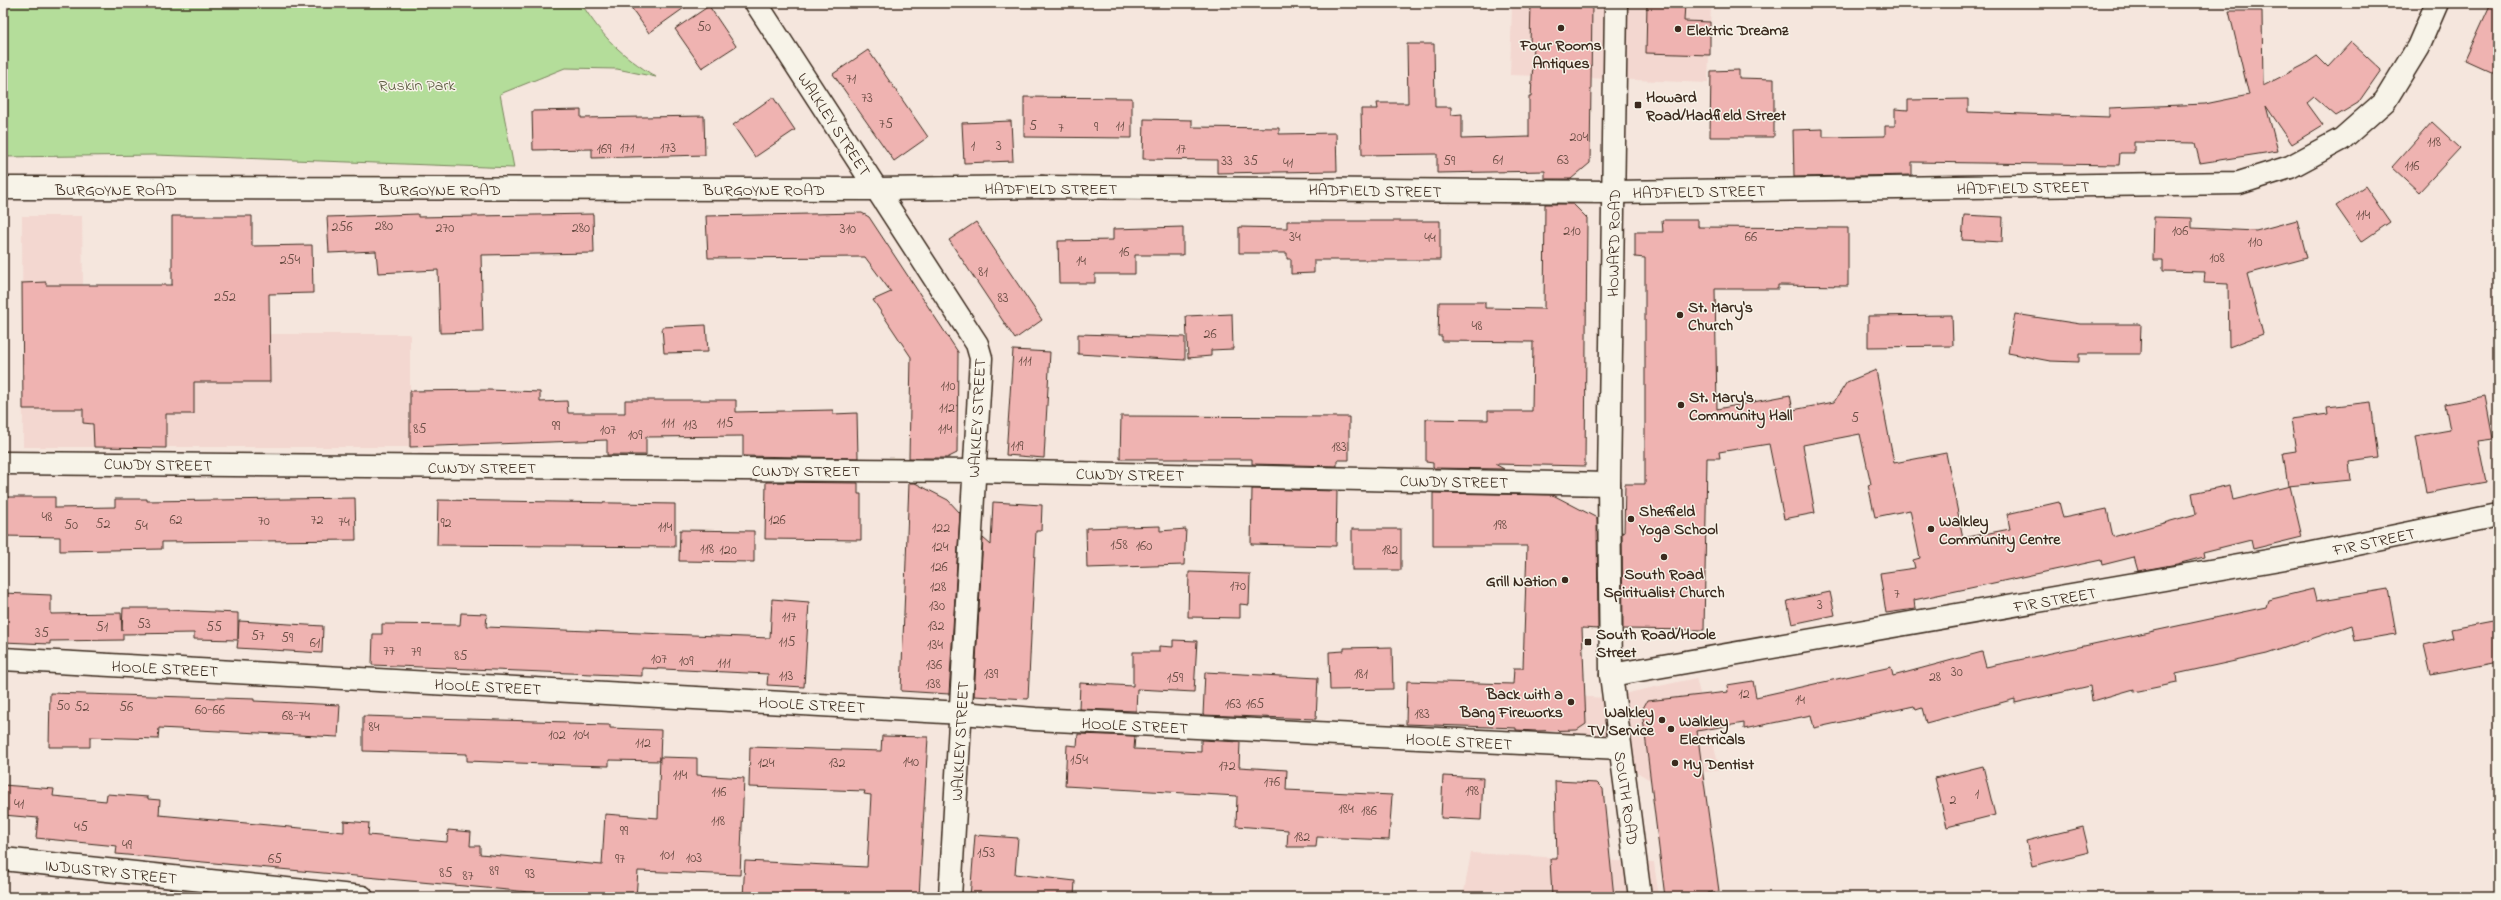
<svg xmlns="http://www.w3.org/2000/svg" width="2501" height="900" font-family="'Indie Flower',sans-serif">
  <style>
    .built { fill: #f3d7d0 }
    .green { fill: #b4dd9a; stroke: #78845c }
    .building { fill: #efb3b1; stroke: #3b2a1e }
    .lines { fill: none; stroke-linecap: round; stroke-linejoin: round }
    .pedestrian-casing { stroke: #3b2a1e; stroke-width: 25 }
    .minor-casing { stroke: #3b2a1e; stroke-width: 25 }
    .tertiary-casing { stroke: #3b2a1e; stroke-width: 25 }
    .pedestrian { stroke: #f7f3e8; stroke-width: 22 }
    .minor { stroke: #f7f3e8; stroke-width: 22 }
    .tertiary { stroke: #f7f3e8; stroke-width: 22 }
    .poi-dot { fill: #3b2a1e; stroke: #f7f3e8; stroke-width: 1.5 }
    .labels { text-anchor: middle; stroke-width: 3; stroke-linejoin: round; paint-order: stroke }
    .number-label { font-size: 14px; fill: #684c43 }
    .poi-label { font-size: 16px; font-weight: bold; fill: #3b2a1e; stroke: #f7f3e8; text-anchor: start }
    .park-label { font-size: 16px; fill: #59573d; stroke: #f7f3e8 }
    .street-label { font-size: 16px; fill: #3b2a1e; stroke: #f7f3e8 }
  </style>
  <rect width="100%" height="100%" fill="#f5e6dd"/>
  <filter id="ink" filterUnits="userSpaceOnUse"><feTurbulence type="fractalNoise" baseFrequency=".025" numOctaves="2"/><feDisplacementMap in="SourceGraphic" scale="8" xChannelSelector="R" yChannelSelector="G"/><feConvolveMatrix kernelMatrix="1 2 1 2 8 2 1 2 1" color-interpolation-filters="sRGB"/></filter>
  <g filter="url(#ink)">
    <g class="built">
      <polygon points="1512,3 1711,3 1708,83 1510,75"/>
      <polygon points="22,216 82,216 83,285 169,285 169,328 194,382 269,334 410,334 410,447 23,447"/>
      <polygon points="1696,678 1720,770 1650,780 1604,752 1506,749 1510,692 1605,698"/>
      <polygon points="1471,853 1654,863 1659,897 1463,897"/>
    </g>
    <path class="green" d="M3,3H581C604,39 620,54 656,77L617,69L565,68L500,94L514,168L155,155L3,157Z"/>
    <g class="building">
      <polygon points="628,3 691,3 649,33"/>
      <polygon points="1531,3 1592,3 1590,163 1571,179 1545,179 1545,171 1437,173 1437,154 1362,155 1361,109 1378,109 1377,103 1408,103 1407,44 1434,44 1435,107 1451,107 1451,115 1462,114 1462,139 1529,137 1529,97 1531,97 1534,45 1530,45"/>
      <polygon points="1647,3 1685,3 1684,21 1710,22 1710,55 1646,53"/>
      <polygon points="2491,3 2498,3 2498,75 2465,60"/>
      <polygon points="709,6 736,46 702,68 675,29"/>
      <polygon points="2229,11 2262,11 2263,86 2304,65 2317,56 2328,67 2351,42 2381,70 2358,103 2336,116 2314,97 2307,103 2323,125 2292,144 2266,106 2278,151 2200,163 2195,143 2134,142 2134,153 2120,153 2119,165 1912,162 1912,175 1794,177 1793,130 1823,129 1823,137 1885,136 1885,126 1895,126 1895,109 1908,110 1908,100 1968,99 1968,112 2109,117 2109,108 2205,104 2249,95"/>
      <polygon points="868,50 928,137 894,161 833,74"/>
      <polygon points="1739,70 1739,78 1774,79 1774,137 1710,137 1711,71"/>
      <polygon points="773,97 795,130 755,157 733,125"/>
      <polygon points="1024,97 1132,98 1132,138 1024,137"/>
      <polygon points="581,110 581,118 704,116 705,155 592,158 592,149 533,150 532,111"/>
      <polygon points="1144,119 1192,120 1192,127 1279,128 1279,134 1336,133 1337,171 1217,173 1217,160 1143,159"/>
      <polygon points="1011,121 1013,161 964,163 962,123"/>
      <polygon points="2432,122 2460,148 2419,192 2392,167"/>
      <polygon points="2365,186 2390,222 2361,242 2336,206"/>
      <polygon points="1545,204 1573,204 1587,218 1585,466 1495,464 1504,469 1433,468 1433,463 1426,462 1426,419 1488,420 1488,411 1532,411 1533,342 1442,341 1442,336 1438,336 1439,302 1485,302 1485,308 1544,309"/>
      <polygon points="862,213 869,217 958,352 957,453 947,458 909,458 911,357 873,300 891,292 865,257 708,258 706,216"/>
      <polygon points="418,214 418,217 593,214 594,253 481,255 483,332 440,333 438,270 378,273 376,251 329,253 327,217"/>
      <polygon points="1964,215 2003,217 2002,242 1962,240"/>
      <polygon points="172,216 252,216 252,246 312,245 313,293 269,294 270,382 194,382 194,414 166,414 166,448 94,447 93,424 83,423 83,409 23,409 22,283 46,282 46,285 172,285"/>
      <polygon points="2154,217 2192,218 2192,228 2256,231 2297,220 2307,258 2247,274 2263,334 2229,347 2228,284 2204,283 2205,272 2163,271 2163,260 2153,260"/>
      <polygon points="1662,220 1698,220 1698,227 1848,228 1848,286 1778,285 1778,289 1715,289 1717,409 1790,395 1793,410 1834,402 1847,382 1876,370 1894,463 1946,453 1963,538 2010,529 2007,514 2059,502 2063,518 2107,509 2113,537 2196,514 2192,493 2230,485 2233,500 2290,486 2302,537 2253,549 2251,540 2203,552 2204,557 2177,564 2138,571 2134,557 2102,565 2101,560 1914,600 1915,609 1886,613 1880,573 1915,568 1913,560 1920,558 1910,510 1875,517 1868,485 1871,484 1860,434 1803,445 1815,513 1784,519 1769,444 1719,452 1720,458 1707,458 1704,630 1623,629 1622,532 1624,533 1625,484 1645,484 1645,258 1635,257 1635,232 1663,232"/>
      <polygon points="1287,221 1440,221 1440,260 1314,260 1314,273 1291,274 1291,259 1287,259 1287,253 1239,253 1239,227 1287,228"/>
      <polygon points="976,222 1042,320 1015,339 949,240"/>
      <polygon points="1183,227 1183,255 1135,255 1135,274 1095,274 1095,283 1059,283 1058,241 1113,240 1113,229"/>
      <polygon points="1232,314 1233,349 1211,350 1211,356 1188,358 1186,316"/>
      <polygon points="2015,314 2080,324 2141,324 2140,354 2079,354 2079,362 2050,361 2008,353"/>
      <polygon points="1952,315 1953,346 1868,347 1868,316"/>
      <polygon points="706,325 708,352 664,353 662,327"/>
      <polygon points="1078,334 1185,337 1185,360 1078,354"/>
      <polygon points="1013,350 1050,352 1044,458 1006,455"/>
      <polygon points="488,390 540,392 540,402 567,401 568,413 625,413 625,400 736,400 736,412 833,410 833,414 857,413 858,458 743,456 743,436 646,437 646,455 607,455 607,440 410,447 410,391"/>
      <polygon points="2485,396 2493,439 2478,441 2486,482 2426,493 2416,436 2450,430 2445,404"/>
      <polygon points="2371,402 2378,458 2349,462 2351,480 2288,486 2283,453 2296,451 2291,419 2328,414 2327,407"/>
      <polygon points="1121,416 1349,417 1349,460 1337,460 1337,466 1252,464 1252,459 1120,459"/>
      <polygon points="766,482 858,483 858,494 861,494 861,540 765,539"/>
      <polygon points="909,483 915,483 948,500 960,513 949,694 901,691"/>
      <polygon points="1252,489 1337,491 1336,546 1251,544"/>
      <polygon points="1433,493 1553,495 1597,518 1598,629 1582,628 1586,724 1577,730 1536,731 1516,730 1516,728 1406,724 1407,681 1513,684 1514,668 1523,668 1527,546 1433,546"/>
      <polygon points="3,497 55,497 55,508 115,507 115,499 147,499 147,501 355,498 356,540 162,542 162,549 60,551 60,537 3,536"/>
      <polygon points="438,500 675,504 675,547 437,545"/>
      <polygon points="993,502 1042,505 1041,531 1036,531 1028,699 974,696 983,538 991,545"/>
      <polygon points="1160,526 1160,531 1186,529 1184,565 1087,568 1086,528"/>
      <rect x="1352" y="529" width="49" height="41"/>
      <polygon points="680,530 754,531 754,562 679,561"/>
      <polygon points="1189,572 1250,574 1249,605 1240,604 1240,618 1188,617"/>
      <polygon points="2313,589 2316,601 2388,589 2396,634 2355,641 2352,625 2267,654 2176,674 2177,683 2134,692 2134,689 2092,701 2090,686 2015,703 2015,699 1926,723 1922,708 1916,710 1914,706 1814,728 1811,715 1744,729 1744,723 1697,731 1719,891 1708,893 1709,897 1665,897 1642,710 1647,701 1728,692 1727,685 1753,681 1756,697 1891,667 1893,676 1982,652 1986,667 2266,607 2268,600"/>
      <polygon points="1830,592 1835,615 1792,624 1787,601"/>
      <polygon points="3,593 51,595 51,614 121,613 122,631 123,608 168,608 168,610 238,613 238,639 239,621 323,626 322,653 237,648 238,640 194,639 194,633 123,634 123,640 50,641 50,644 3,642"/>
      <polygon points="772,599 809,602 804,687 767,685 768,674 642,668 642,676 372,665 373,634 382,634 382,624 460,625 461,613 487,614 486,627 770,638"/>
      <polygon points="2498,620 2498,662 2431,675 2424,645 2453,638 2451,629"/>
      <polygon points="1173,640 1197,641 1194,692 1137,689 1136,711 1079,709 1080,683 1133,686 1133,652 1159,652 1159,646 1173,647"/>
      <polygon points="1392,647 1393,689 1330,690 1329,652 1344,651 1344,648"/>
      <polygon points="1205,672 1318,678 1316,719 1203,715"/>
      <polygon points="50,693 254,699 254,701 340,705 338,737 159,728 158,739 90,737 90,747 49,747"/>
      <polygon points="363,716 568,722 568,724 610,725 610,728 661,730 660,761 609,760 609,766 570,765 467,761 467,754 363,751"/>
      <polygon points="1078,734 1135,736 1134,749 1201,752 1201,740 1240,742 1239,767 1287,770 1286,790 1392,795 1389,840 1317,837 1316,847 1287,847 1288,830 1236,826 1237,796 1065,786 1067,745 1077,746"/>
      <polygon points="882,736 928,737 919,897 743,897 745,861 867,867 871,795 864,794 865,791 749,787 750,747 881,751"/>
      <polygon points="660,757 697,758 697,775 744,778 740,875 638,871 636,897 562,895 116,854 117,846 36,838 38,818 3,815 3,785 54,789 53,796 106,801 107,794 148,797 148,799 160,800 159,815 344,832 344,821 369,823 368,835 447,842 448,830 471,832 470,846 480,846 480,854 602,865 605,814 658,818"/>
      <polygon points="1983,766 1995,815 1947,827 1935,778"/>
      <polygon points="1443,776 1483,778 1481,820 1441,818"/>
      <polygon points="1555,781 1597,783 1603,789 1614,897 1552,897 1550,859 1557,859"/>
      <polygon points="2083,827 2089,852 2032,866 2026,841"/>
      <polygon points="975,835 1018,838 1015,874 1075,881 1074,897 970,897"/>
    </g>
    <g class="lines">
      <g class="pedestrian-casing">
        <polyline id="pedestrian" points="877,189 1042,187"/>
      </g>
      <g class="minor-casing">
        <g id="minor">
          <polyline points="756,3 977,344 981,358 950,897"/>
          <polyline points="1042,187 1613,192 2239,183 2290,167 2342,139 2385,101 2418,47 2437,3"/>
          <polyline points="3,188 877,189"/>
          <polyline points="3,463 973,471 1609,484"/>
          <polyline points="3,659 962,713 1035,719 1620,748"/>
          <polyline points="1611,675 2308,554 2498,515"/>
          <polyline points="3,859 362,897"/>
        </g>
      </g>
      <g class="tertiary-casing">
        <polyline id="tertiary" points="1616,3 1609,484 1611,675 1640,897"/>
      </g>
      <use href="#pedestrian" class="pedestrian"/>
      <use href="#minor" class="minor"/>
      <use href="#tertiary" class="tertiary"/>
    </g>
  </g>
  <g class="poi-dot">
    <circle cx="1561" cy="28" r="4"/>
    <circle cx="1678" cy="29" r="4"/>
    <rect x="1634" y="101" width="8" height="8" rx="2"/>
    <circle cx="1680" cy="315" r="4"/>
    <circle cx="1681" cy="405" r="4"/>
    <circle cx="1631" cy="519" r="4"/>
    <circle cx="1931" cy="529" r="4"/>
    <circle cx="1664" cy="557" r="4"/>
    <circle cx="1565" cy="580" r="4"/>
    <rect x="1584" y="638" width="8" height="8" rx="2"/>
    <circle cx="1571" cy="702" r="4"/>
    <circle cx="1662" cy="720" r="4"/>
    <circle cx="1671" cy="729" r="4"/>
    <circle cx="1675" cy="763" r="4"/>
  </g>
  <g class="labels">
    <g class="number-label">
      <text x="704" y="31">50</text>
      <text x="851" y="83">71</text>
      <text x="867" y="102">73</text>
      <text x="886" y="128">75</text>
      <text x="1033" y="130">5</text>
      <text x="1120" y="130">11</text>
      <text x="1096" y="131">9</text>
      <text x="1061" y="132">7</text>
      <text x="1579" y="141">204</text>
      <text x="2434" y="146">118</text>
      <text x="973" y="150">1</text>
      <text x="999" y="150">3</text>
      <text x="627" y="152">171</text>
      <text x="668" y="152">173</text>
      <text x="604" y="153">169</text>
      <text x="1181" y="153">17</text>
      <text x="1498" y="164">61</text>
      <text x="1563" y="164">63</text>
      <text x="1227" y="165">33</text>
      <text x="1251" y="165">35</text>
      <text x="1449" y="165">59</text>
      <text x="1288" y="167">41</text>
      <text x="2412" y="170">116</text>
      <text x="2363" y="219">114</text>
      <text x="384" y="230">280</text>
      <text x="342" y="231">256</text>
      <text x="445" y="232">270</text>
      <text x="581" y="232">280</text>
      <text x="848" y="233">310</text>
      <text x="1572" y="235">210</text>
      <text x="2180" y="235">106</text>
      <text x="1295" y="241">34</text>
      <text x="1751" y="241">66</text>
      <text x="1430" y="242">44</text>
      <text x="2255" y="246">110</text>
      <text x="1124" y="256">16</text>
      <text x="2217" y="262">108</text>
      <text x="290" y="264">254</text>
      <text x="1081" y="265">14</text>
      <text x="983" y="276">81</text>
      <text x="225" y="301">252</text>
      <text x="1003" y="302">83</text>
      <text x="1477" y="330">48</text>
      <text x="1210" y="338">26</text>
      <text x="1025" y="365">111</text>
      <text x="948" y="390">110</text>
      <text x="947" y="412">112</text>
      <text x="1855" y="422">5</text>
      <text x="668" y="427">111</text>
      <text x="725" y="427">115</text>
      <text x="690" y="429">113</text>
      <text x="556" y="430">99</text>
      <text x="420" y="433">85</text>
      <text x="945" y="433">114</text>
      <text x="608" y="434">107</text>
      <text x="635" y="439">109</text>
      <text x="1017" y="450">119</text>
      <text x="1339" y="451">183</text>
      <text x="47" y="521">48</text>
      <text x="176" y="524">62</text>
      <text x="317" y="524">72</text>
      <text x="777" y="524">126</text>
      <text x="264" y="525">70</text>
      <text x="344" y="526">74</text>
      <text x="446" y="527">92</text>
      <text x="103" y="528">52</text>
      <text x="71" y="529">50</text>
      <text x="1500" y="529">198</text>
      <text x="141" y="530">54</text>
      <text x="665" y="531">114</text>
      <text x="941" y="532">122</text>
      <text x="1119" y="549">158</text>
      <text x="1144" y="550">160</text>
      <text x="940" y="551">124</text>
      <text x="707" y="553">118</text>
      <text x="728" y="554">120</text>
      <text x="1390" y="554">182</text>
      <text x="939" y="571">126</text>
      <text x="1238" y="590">170</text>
      <text x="938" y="591">128</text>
      <text x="1897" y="598">7</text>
      <text x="1820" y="609">3</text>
      <text x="937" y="610">130</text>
      <text x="789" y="621">117</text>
      <text x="144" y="628">53</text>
      <text x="936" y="630">132</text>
      <text x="102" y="631">51</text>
      <text x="214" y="631">55</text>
      <text x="42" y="637">35</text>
      <text x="258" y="640">57</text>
      <text x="287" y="642">59</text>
      <text x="787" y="646">115</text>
      <text x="315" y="647">61</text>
      <text x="935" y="649">134</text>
      <text x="389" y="655">77</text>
      <text x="416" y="656">79</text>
      <text x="461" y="660">85</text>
      <text x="659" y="663">107</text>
      <text x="686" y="665">109</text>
      <text x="724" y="667">111</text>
      <text x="934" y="669">136</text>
      <text x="1957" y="676">30</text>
      <text x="991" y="678">139</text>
      <text x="1361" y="678">181</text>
      <text x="786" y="680">113</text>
      <text x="1935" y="681">28</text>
      <text x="1175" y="682">159</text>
      <text x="933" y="688">138</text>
      <text x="1744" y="698">12</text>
      <text x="1800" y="704">14</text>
      <text x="1233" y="708">163</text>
      <text x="1255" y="708">165</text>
      <text x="63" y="710">50</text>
      <text x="82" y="711">52</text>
      <text x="126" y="711">56</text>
      <text x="210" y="714">60-66</text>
      <text x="1422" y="718">183</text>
      <text x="296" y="720">68-74</text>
      <text x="374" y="731">84</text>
      <text x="557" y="739">102</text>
      <text x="581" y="739">104</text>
      <text x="643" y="747">112</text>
      <text x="1079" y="764">154</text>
      <text x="911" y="766">140</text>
      <text x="766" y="767">124</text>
      <text x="837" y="767">132</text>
      <text x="1227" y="770">172</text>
      <text x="680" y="779">114</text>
      <text x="1272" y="786">176</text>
      <text x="1472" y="795">198</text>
      <text x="719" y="796">116</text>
      <text x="1977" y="798">1</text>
      <text x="1953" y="804">2</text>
      <text x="19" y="808">41</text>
      <text x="1346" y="813">184</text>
      <text x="1369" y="815">186</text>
      <text x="718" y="825">118</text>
      <text x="81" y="831">45</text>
      <text x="624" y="835">99</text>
      <text x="1302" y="841">182</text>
      <text x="127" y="849">49</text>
      <text x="986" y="857">153</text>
      <text x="667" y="859">101</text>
      <text x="694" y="862">103</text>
      <text x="275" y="863">65</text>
      <text x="620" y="863">97</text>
      <text x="494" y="875">89</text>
      <text x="446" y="877">85</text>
      <text x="530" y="878">93</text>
      <text x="468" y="880">87</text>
    </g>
    <g class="poi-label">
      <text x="1686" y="35">Elektric Dreamz</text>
      <text x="1561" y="50" text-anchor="middle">Four Rooms<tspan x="1561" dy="18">Antiques</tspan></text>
      <text x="1646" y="102">Howard<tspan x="1646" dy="18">Road/Hadfield Street</tspan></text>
      <text x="1688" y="312">St. Mary's<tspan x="1688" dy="18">Church</tspan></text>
      <text x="1689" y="402">St. Mary's<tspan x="1689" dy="18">Community Hall</tspan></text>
      <text x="1639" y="516">Sheffield<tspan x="1639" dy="18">Yoga School</tspan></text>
      <text x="1939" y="526">Walkley<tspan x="1939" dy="18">Community Centre</tspan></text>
      <text x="1664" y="579" text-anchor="middle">South Road<tspan x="1664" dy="18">Spiritualist Church</tspan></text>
      <text x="1557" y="586" text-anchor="end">Grill Nation</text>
      <text x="1596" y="639">South Road/Hoole<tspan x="1596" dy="18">Street</tspan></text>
      <text x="1563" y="699" text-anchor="end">Back with a<tspan x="1563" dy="18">Bang Fireworks</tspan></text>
      <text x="1654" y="717" text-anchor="end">Walkley<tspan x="1654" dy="18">TV Service</tspan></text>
      <text x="1679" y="726">Walkley<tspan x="1679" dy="18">Electricals</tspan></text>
      <text x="1683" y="769">My Dentist</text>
    </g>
    <g class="park-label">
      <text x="417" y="90">Ruskin Park</text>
    </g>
    <g class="street-label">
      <text transform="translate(835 124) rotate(57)" y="6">WALKLEY STREET</text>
      <text transform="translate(2023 187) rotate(-1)" y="6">HADFIELD STREET</text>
      <text x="1051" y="194">HADFIELD STREET</text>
      <text x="116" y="195">BURGOYNE ROAD</text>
      <text x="440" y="195">BURGOYNE ROAD</text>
      <text x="764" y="195">BURGOYNE ROAD</text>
      <text transform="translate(1375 190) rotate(1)" y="6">HADFIELD STREET</text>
      <text transform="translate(1699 191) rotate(-1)" y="6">HADFIELD STREET</text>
      <text transform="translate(1613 243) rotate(-89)" y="6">HOWARD ROAD</text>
      <text transform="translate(976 418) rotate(-87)" y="6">WALKLEY STREET</text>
      <text transform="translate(158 464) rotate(1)" y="6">CUNDY STREET</text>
      <text x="482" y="473">CUNDY STREET</text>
      <text x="806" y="476">CUNDY STREET</text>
      <text transform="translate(1130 474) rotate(1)" y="6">CUNDY STREET</text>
      <text transform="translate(1454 481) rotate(1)" y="6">CUNDY STREET</text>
      <text transform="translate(2374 541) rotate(-12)" y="6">FIR STREET</text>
      <text transform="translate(2055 599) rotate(-10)" y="6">FIR STREET</text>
      <text transform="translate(165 668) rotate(3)" y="6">HOOLE STREET</text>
      <text transform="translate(488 686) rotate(3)" y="6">HOOLE STREET</text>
      <text transform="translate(812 704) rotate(3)" y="6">HOOLE STREET</text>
      <text transform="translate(1135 725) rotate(3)" y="6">HOOLE STREET</text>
      <text transform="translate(959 741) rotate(-87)" y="6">WALKLEY STREET</text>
      <text transform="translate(1459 741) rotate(3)" y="6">HOOLE STREET</text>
      <text transform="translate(1627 798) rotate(82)" y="6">SOUTH ROAD</text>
      <text transform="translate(111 871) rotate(6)" y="6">INDUSTRY STREET</text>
    </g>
  </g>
  <rect width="2501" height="900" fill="none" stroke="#f7f3e8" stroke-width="16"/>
  <rect x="8" y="8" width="2485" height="884" fill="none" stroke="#3b2a1e" stroke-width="1.5" filter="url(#ink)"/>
</svg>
